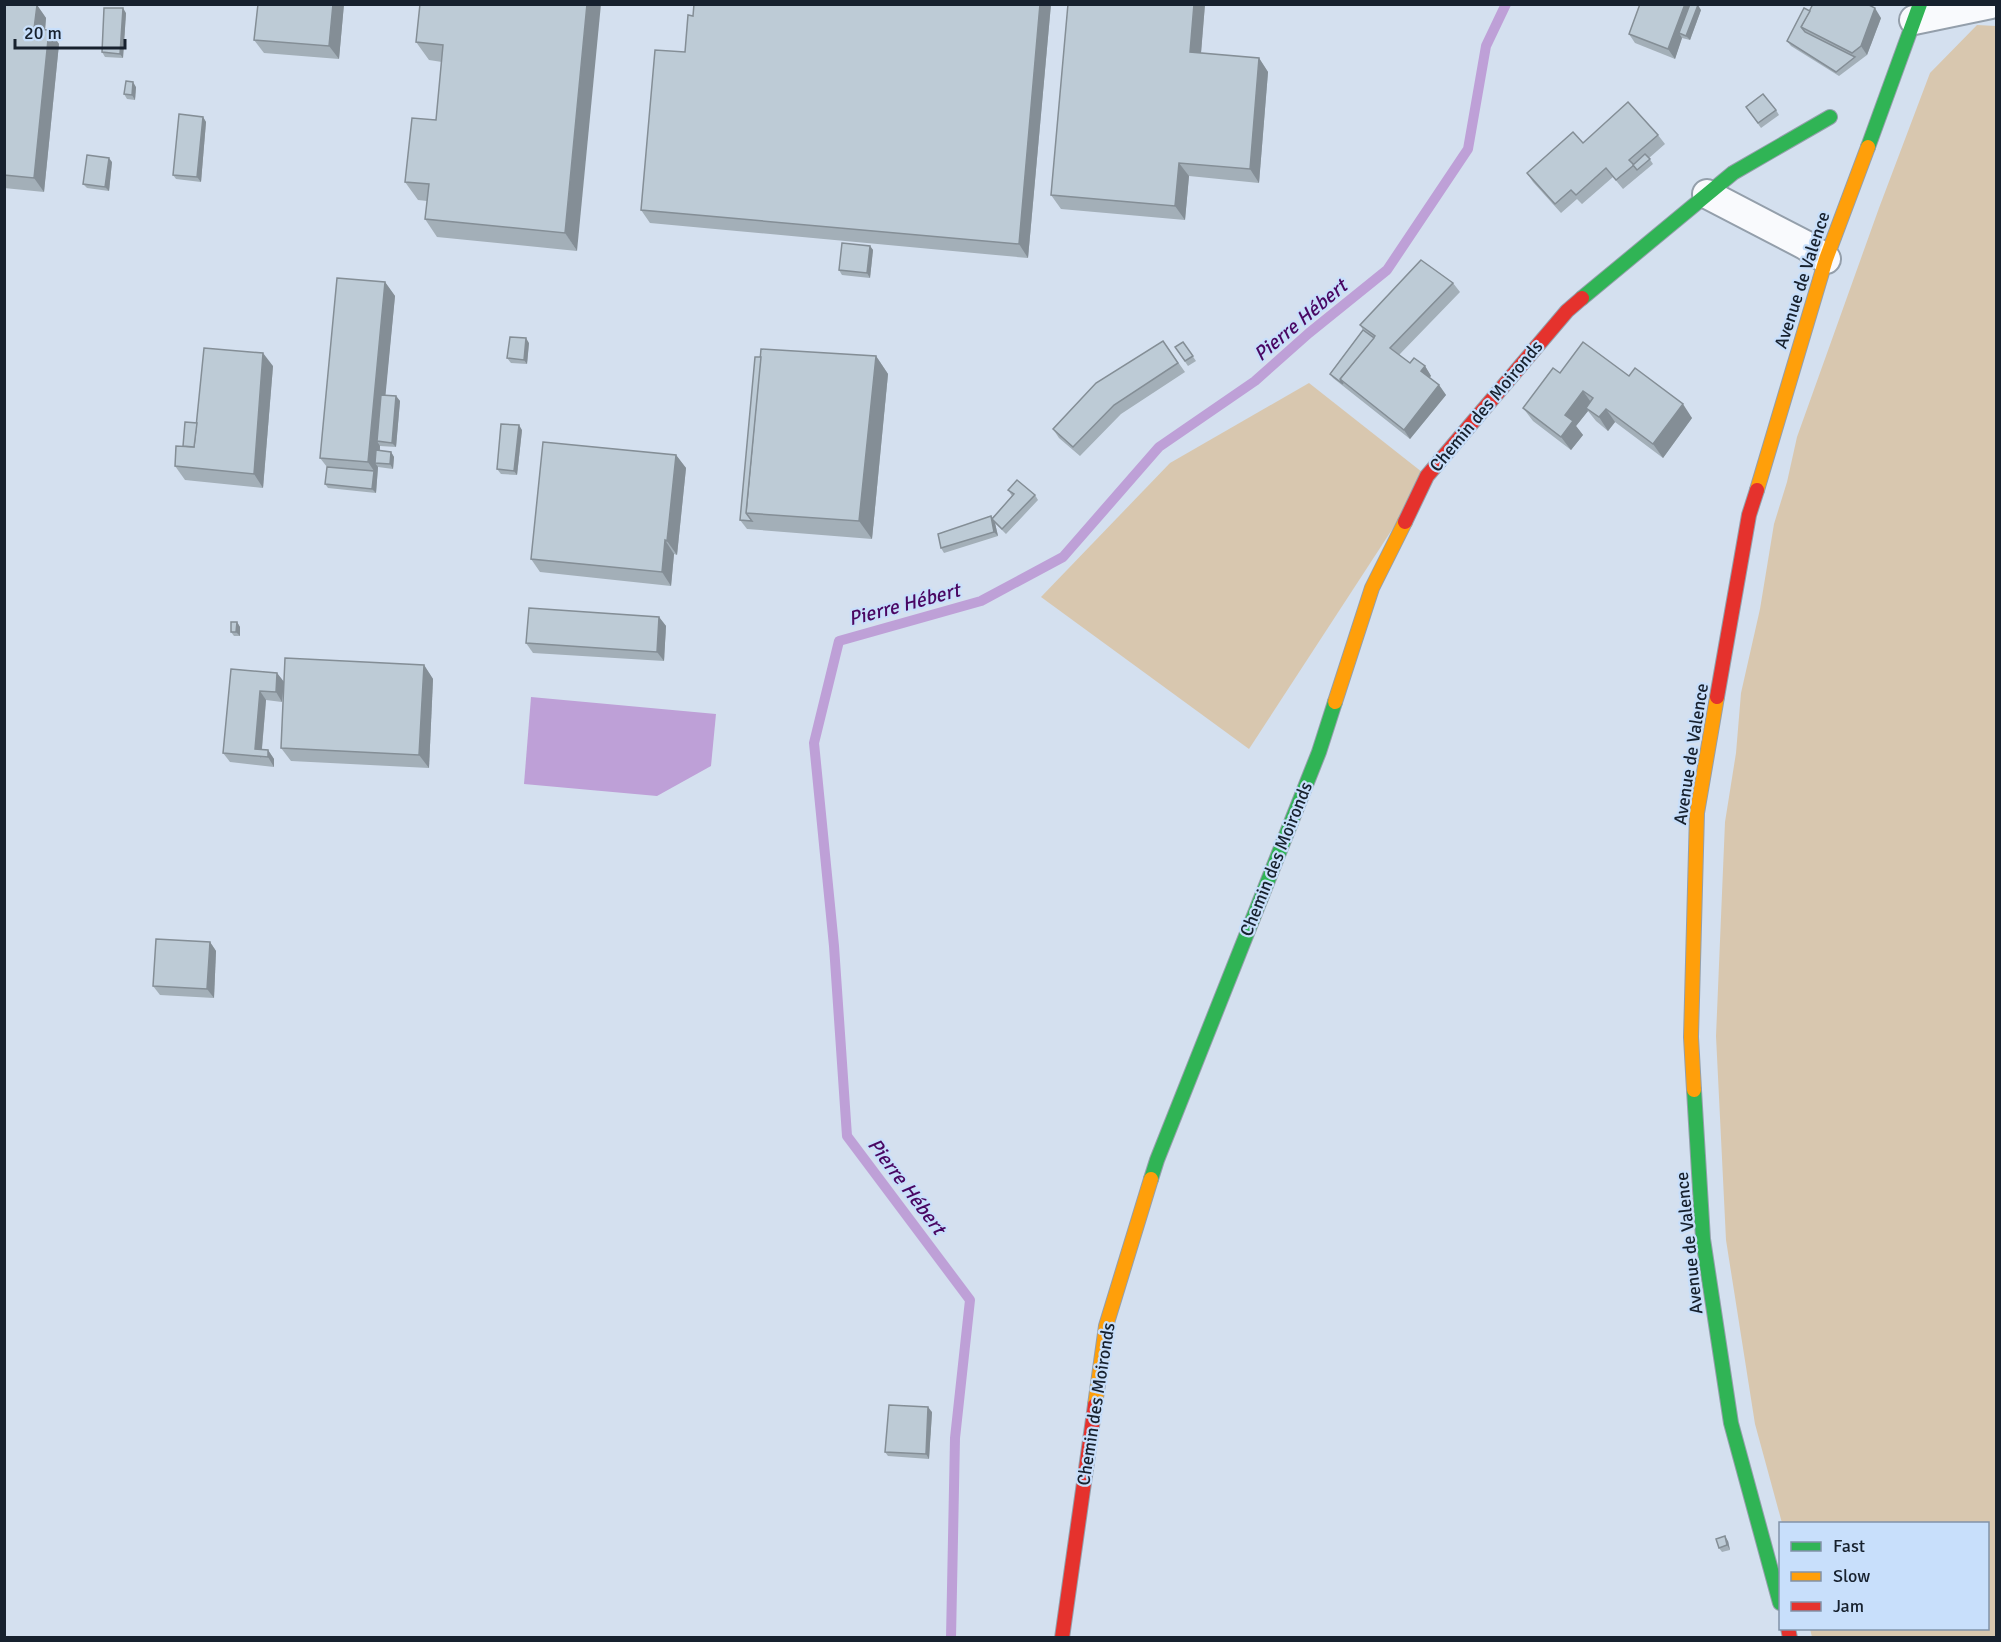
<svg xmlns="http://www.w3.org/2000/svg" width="2001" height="1642" font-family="Signika,sans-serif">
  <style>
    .green { fill: #d8c7af }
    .water { fill: #bea0d7 }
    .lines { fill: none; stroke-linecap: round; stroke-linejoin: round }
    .stream { stroke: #bea0d7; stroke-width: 10 }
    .street-casing { stroke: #949fab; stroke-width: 32 }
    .fast-casing { stroke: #949fab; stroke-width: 16 }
    .slow-casing { stroke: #949fab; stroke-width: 16 }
    .jam-casing { stroke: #949fab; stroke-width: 16 }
    .street { stroke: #f9fafd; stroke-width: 28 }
    .fast { stroke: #30b455; stroke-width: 14 }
    .slow { stroke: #ff9f0a; stroke-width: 14 }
    .jam { stroke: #e5322d; stroke-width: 14 }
    .wall { fill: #a3afb8 }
    .shaded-wall { fill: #848e96 }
    .building { fill: #bdcbd6; stroke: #848e96; stroke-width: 1.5 }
    .labels { text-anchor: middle; stroke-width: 4.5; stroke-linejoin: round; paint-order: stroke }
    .street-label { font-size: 18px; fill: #17212e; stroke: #c8dffb }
    .water-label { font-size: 20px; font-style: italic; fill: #490662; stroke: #c8dffb }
  </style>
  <rect width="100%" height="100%" fill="#d4e0ef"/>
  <g class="green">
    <polygon points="1977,25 1996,26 1996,1637 1812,1637 1810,1629 1988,1628 1988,1524 1782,1523 1755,1424 1726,1240 1716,1036 1725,822 1736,753 1741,693 1760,609 1774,524 1787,482 1797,437 1879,208 1930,73"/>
    <polygon points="1309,383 1427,476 1249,749 1041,597 1170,463"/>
  </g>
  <polygon class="water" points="531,697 716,714 711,766 657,796 524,784"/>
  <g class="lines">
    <polyline class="stream" points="951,1638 955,1438 970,1300 847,1136 834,946 814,743 839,641 981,601 1063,557 1159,447 1255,381 1309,333 1387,270 1468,149 1486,46 1506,4"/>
    <g class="street-casing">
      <g id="street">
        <polyline points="1914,20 1991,4"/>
        <polyline points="1707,194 1805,245 1826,259"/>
      </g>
    </g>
    <g class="fast-casing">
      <g id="fast">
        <polyline points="1868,147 1920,4"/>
        <polyline points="1582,298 1733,173 1830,117"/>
        <polyline points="1694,1090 1703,1239 1731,1423 1780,1603"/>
        <polyline points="1151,1179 1157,1160 1319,752 1335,702"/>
      </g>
    </g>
    <g class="slow-casing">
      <g id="slow">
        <polyline points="1757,490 1826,259 1868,147"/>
        <polyline points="1335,702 1372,588 1405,522"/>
        <polyline points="1694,1090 1691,1037 1697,813 1717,697"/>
        <polyline points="1095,1405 1106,1326 1151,1179"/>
      </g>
    </g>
    <g class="jam-casing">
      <g id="jam">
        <polyline points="1405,522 1427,476 1567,311 1582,298"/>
        <polyline points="1717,697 1749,515 1757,490"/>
        <polyline points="1788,1628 1790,1638"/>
        <polyline points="1062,1638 1095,1405"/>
      </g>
    </g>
    <use href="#street" class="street"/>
    <use href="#fast" class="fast"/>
    <use href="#slow" class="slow"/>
    <use href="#jam" class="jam"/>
  </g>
  <g class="wall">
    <polygon points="4,4 37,5 46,18 45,30 49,30 59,44 44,192 4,188"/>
    <polygon points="258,4 344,4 339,59 264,53 254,40"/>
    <polygon points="420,4 577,251 437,237 425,219 427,201 418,200 405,182 436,120 442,62 429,60 416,42"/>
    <polygon points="1051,4 1028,258 650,223 641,210 685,52 693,16"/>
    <polygon points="1205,4 1201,53 1259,58 1268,72 1259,183 1189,176 1185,220 1061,209 1051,195"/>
    <polygon points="1701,10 1690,40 1682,38 1675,59 1635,43 1629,34"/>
    <polygon points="1810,11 1881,18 1867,55 1839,76 1791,46 1787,41"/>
    <polygon points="126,13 123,58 105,57 102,52"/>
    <polygon points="136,87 135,100 127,99 124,94"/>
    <polygon points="1746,107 1776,110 1779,115 1761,128"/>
    <polygon points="203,117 206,122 201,182 176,179 173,175"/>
    <polygon points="1658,135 1665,144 1649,158 1653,164 1623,189 1613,177 1582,204 1577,199 1561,213 1533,182 1527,173 1583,143"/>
    <polygon points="112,162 109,191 87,188 83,184"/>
    <polygon points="870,246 873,250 870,278 842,275 839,270"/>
    <polygon points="385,282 395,296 385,395 396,396 400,401 396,447 380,446 380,451 391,452 394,457 393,469 378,467 376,493 328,488 325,484 327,467 320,458"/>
    <polygon points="1453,283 1460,292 1399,355 1410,363 1425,366 1431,376 1429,378 1439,385 1446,395 1410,439 1333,378 1330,374 1363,330 1360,325"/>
    <polygon points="1163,341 1185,372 1121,414 1080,456 1059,438 1053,429"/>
    <polygon points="1183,342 1196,361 1188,366 1175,347"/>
    <polygon points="529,343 527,364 511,363 507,358"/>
    <polygon points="876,356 888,374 872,539 747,529 740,520"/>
    <polygon points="273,366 263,488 185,480 175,466 183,446 197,423"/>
    <polygon points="1560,373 1629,376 1692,418 1663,458 1615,422 1608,431 1596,421 1588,411 1576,426 1583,435 1571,450 1533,421 1523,408"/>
    <polygon points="522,430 517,475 501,474 497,469"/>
    <polygon points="676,455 686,468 677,555 674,554 671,586 540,572 531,559"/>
    <polygon points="1008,490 1035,495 1038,500 1006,534 995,523 998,536 944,553 941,548 991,516 992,518 1012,496"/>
    <polygon points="659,617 666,626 664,661 533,653 526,643"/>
    <polygon points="237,622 240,627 240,636 234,636 231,632"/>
    <polygon points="424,665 433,679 429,768 291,761 281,748"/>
    <polygon points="231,669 277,673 284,682 282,702 266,700 262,749 268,750 274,759 274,767 230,762 223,753"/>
    <polygon points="210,942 216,951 214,998 160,995 153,986"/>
    <polygon points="932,1412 929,1459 888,1456 885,1452"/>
    <polygon points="1728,1541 1730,1550 1722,1552 1719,1548"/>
  </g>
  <g class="shaded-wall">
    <polygon points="333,4 344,4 339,59 329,46"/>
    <polygon points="587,4 601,4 577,251 565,233"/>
    <polygon points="1040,4 1051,4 1028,258 1019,244"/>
    <polygon points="1194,4 1205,4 1200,65 1190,52"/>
    <polygon points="1685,4 1695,4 1679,33 1682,38 1675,59 1668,49"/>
    <polygon points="37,5 46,18 44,42 34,29"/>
    <polygon points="1698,5 1701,10 1690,40 1686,36"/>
    <polygon points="123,8 126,13 123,58 120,54"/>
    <polygon points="1875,8 1881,18 1867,55 1861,46"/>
    <polygon points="49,30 59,44 44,192 34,178"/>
    <polygon points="1259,58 1268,72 1259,183 1250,169"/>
    <polygon points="133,82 136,87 135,100 132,95"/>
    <polygon points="203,117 206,122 201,182 197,177"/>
    <polygon points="109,158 112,162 109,191 105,187"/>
    <polygon points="1179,163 1189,176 1185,220 1175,206"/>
    <polygon points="870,246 873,250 870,278 867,273"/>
    <polygon points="385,282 395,296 381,442 377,441 380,446 379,463 375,463 378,467 376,493 372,489 374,471 368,462"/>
    <polygon points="526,338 529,343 527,364 524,360"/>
    <polygon points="263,353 273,366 263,488 254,474"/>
    <polygon points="876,356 888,374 872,539 859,521"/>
    <polygon points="1425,366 1431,376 1427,380 1421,371"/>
    <polygon points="1439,385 1446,395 1410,439 1404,430"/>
    <polygon points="1583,391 1593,405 1586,408 1588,411 1576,426 1583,435 1571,450 1561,437 1565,415"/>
    <polygon points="396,396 400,401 396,447 392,443"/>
    <polygon points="1683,404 1692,418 1663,458 1653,444"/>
    <polygon points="1606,409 1615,422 1608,431 1599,417"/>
    <polygon points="519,425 522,430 517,475 514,471"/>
    <polygon points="391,452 394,457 393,469 390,464"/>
    <polygon points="676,455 686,468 677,555 667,541"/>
    <polygon points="991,516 994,521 992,519 995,523 998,536 994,532"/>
    <polygon points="665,540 674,554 671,586 662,572"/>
    <polygon points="659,617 666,626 664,661 657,652"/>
    <polygon points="237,622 240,627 240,636 236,632"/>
    <polygon points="424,665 433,679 429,768 419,755"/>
    <polygon points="277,673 284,682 282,702 276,692"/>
    <polygon points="260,691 266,700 261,758 255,749"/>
    <polygon points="268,750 274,759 274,767 268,757"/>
    <polygon points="210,942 216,951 214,998 207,989"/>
    <polygon points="928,1407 932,1412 929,1459 926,1454"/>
    <polygon points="1725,1536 1728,1541 1730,1550 1727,1545"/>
  </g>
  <g class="building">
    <polygon points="4,4 37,5 34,29 49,30 34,178 4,175"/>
    <polygon points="258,4 333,4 329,46 254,40"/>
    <polygon points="420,4 587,4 565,233 425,219 429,184 405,182 412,118 436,120 443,45 416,42"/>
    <polygon points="694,4 1040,4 1019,244 641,210 655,50 685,52 688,15 693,16"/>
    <polygon points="1068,4 1194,4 1190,52 1259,58 1250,169 1179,163 1175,206 1051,195"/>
    <polygon points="1640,4 1685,4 1668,49 1629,34"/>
    <polygon points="1690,4 1698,5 1686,36 1679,33"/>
    <polygon points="1813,4 1867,4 1875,8 1861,46 1852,53 1801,27"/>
    <polygon points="104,8 123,8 120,54 102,52"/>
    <polygon points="1804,8 1810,11 1801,27 1805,32 1855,57 1836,72 1787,41"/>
    <polygon points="126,81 133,82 132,95 124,94"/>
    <polygon points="1763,94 1776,110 1758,123 1746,107"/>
    <polygon points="1628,102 1658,135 1629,160 1634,165 1616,180 1606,168 1576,195 1571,190 1555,204 1527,173 1573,132 1583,143"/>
    <polygon points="179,114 203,117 197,177 173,175"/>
    <polygon points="1645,154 1650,159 1637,170 1633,165"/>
    <polygon points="87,155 109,158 105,187 83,184"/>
    <polygon points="842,243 870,246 867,273 839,270"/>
    <polygon points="1421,260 1453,283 1390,348 1410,363 1414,358 1425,366 1421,371 1439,385 1404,430 1340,379 1375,336 1360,325"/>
    <polygon points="337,278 385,282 368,462 320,458"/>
    <polygon points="1363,330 1374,338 1340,379 1343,384 1330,374"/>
    <polygon points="510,337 526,338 524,360 507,358"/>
    <polygon points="1163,341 1178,363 1114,405 1073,447 1053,429 1096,383"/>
    <polygon points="1183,342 1193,356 1185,361 1175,347"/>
    <polygon points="1583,342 1629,376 1635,368 1683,404 1653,444 1606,409 1599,417 1586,408 1593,398 1583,391 1565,415 1573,421 1561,437 1523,408 1553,368 1560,373"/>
    <polygon points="204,348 263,353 254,474 175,466 176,446 194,447"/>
    <polygon points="761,349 876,356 859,521 746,513"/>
    <polygon points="755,357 761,357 746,513 752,521 740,520"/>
    <polygon points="381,395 396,396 392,443 377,441"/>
    <polygon points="185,422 197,423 194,447 183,446"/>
    <polygon points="501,424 519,425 514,471 497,469"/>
    <polygon points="543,442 676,455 667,541 665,540 662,572 531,559"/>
    <polygon points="376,450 391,452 390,464 375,463"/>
    <polygon points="327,467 374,471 372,489 325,484"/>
    <polygon points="1017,480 1035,495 1002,529 992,519 1014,494 1008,490"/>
    <polygon points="991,516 994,532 941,548 938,534"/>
    <polygon points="529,608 659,617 657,652 526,643"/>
    <polygon points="231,622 237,622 236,632 231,632"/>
    <polygon points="285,658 424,665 419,755 281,748"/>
    <polygon points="231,669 277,673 276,692 260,691 255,749 268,750 268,757 223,753"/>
    <polygon points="156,939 210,942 207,989 153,986"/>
    <polygon points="889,1405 928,1407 926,1454 885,1452"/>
    <polygon points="1725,1536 1727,1545 1719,1548 1716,1539"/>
  </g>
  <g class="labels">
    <g class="street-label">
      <text transform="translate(1802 280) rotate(-72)" y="6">Avenue de Valence</text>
      <text transform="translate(1486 406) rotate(-50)" y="6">Chemin des Moironds</text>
      <text transform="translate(1691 754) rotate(-81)" y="6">Avenue de Valence</text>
      <text transform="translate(1276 859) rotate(-68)" y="6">Chemin des Moironds</text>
      <text transform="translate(1689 1243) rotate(-96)" y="6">Avenue de Valence</text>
      <text transform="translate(1096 1404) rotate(-81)" y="6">Chemin des Moironds</text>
    </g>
    <g class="water-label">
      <text transform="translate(1300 320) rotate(-40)" y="7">Pierre Hébert</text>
      <text transform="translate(904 604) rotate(-15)" y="7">Pierre Hébert</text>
      <text transform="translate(907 1186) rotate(53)" y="7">Pierre Hébert</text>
    </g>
  </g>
  <rect width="2001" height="1642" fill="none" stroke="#17212e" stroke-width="12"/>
  <rect x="1779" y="1522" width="210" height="108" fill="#c8dffb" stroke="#8193a9" stroke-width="1.5"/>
  <rect x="1791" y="1542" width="30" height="9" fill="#30b455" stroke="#8193a9" stroke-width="1.5"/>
  <text x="1833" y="1552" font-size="18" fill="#17212e">Fast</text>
  <rect x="1791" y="1572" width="30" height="9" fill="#ff9f0a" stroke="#8193a9" stroke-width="1.5"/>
  <text x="1833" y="1582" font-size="18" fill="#17212e">Slow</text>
  <rect x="1791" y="1602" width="30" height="9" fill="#e5322d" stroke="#8193a9" stroke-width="1.5"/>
  <text x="1833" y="1612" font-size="18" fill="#17212e">Jam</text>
  <path d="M15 39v9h110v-9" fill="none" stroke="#17212e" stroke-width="3"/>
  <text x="24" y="39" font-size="18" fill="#17212e" stroke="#c8dffb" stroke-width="4.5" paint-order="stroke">20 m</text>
</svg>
